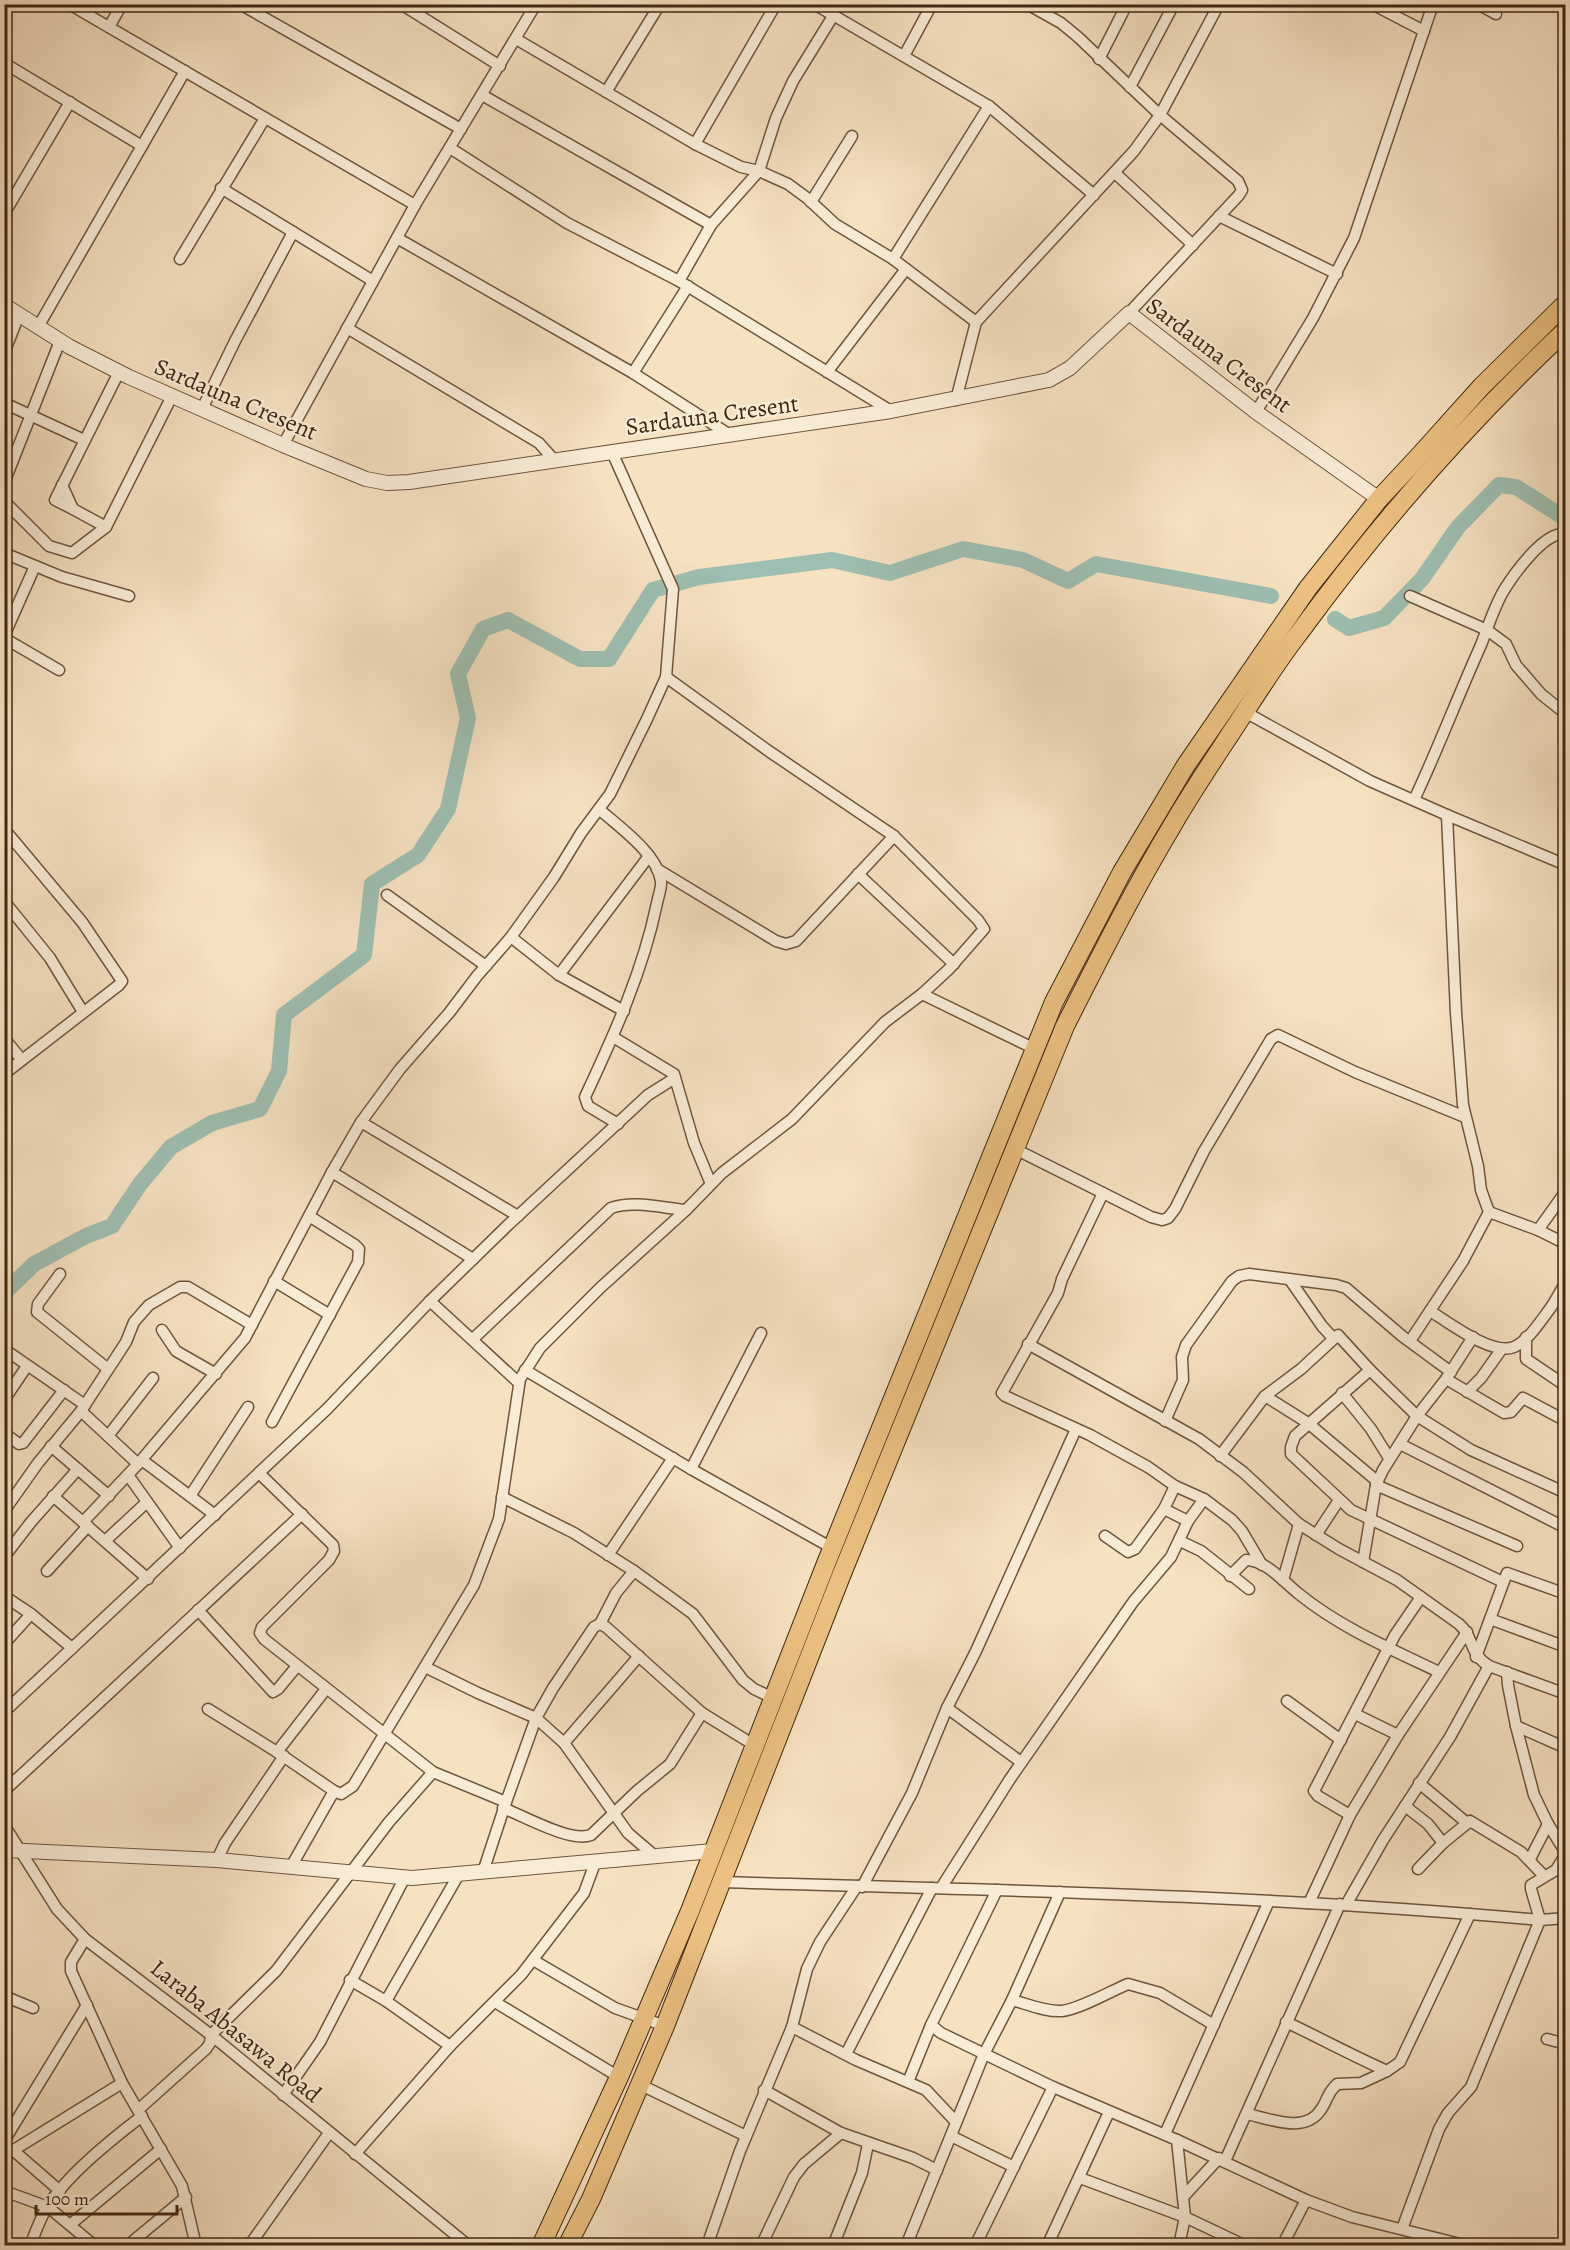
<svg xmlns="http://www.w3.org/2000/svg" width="1570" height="2250" font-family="Alegreya,serif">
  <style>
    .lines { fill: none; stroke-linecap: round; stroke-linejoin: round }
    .river { stroke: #9dbeb1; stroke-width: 16 }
    .minor-casing { stroke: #6e563d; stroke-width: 13 }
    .tertiary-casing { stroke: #6e563d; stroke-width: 16 }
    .primary-casing { stroke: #402711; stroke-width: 20 }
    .minor { stroke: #f9ecd7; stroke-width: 10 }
    .tertiary { stroke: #f9ecd7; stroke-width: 14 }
    .primary { stroke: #ebc080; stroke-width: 18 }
    .labels { text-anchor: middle; stroke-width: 4.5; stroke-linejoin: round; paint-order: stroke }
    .street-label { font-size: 24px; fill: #402711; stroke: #f9ecd7 }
  </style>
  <rect width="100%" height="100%" fill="#f6e1c1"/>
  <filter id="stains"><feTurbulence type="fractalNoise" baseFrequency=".00333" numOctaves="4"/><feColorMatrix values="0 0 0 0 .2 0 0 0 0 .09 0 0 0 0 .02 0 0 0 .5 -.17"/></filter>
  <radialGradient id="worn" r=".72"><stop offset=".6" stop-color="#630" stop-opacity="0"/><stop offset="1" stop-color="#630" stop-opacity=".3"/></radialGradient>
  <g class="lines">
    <g class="river">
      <polyline points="1335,619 1349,628 1384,618 1422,579 1458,527 1499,485 1516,487 1566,519"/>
      <polyline points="4,1293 34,1264 86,1236 112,1226 140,1184 171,1147 212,1123 260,1109 279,1071 284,1015 364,955 372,884 418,855 448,809 468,718 458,674 483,629 508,620 580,659 609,659 653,590 699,577 832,560 890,573 963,549 1023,560 1068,581 1096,564 1271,596"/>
    </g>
    <g class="minor-casing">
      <g id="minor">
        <polyline points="69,4 415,205"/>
        <polyline points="240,4 461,129"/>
        <polyline points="401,4 500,66"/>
        <polyline points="814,4 989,106 1094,195"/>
        <polyline points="1027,4 1061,23 1078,37 1160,115 1238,181 1242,190 1239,195 1129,313"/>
        <polyline points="1372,4 1424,31"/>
        <polyline points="1478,4 1496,14"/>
        <polyline points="109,27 122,4"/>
        <polyline points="516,39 695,144 741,167 759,171 788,184 807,198 835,224 893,259 976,322"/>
        <polyline points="904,56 932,4"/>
        <polyline points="1099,59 1127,4"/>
        <polyline points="4,63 142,146"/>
        <polyline points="1130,87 1174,4"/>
        <polyline points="606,92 660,4"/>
        <polyline points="482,95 711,225"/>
        <polyline points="695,144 776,4"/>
        <polyline points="450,148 567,223 679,281 891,411"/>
        <polyline points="1115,173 1193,245"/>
        <polyline points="221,188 373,281"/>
        <polyline points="811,202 852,136"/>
        <polyline points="4,214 70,102"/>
        <polyline points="1219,216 1337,274"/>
        <polyline points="397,238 633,373 730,435"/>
        <polyline points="180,259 265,118"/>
        <polyline points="893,259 989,106"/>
        <polyline points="679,281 711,225 759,171 776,118 793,81 833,16"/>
        <polyline points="38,327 185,71"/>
        <polyline points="347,328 539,443 555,461"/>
        <polyline points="4,353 19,315"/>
        <polyline points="827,372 906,269"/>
        <polyline points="633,373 688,286"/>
        <polyline points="956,400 976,322 1134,151 1160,115 1219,4"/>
        <polyline points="4,403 84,440"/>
        <polyline points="202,409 235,341 293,232"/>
        <polyline points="1256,412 1313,318 1354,238 1433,4"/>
        <polyline points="283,445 415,205 536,4"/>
        <polyline points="4,483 60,341"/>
        <polyline points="62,485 73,509 106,527"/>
        <polyline points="4,501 49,546 72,553 106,527 172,396"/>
        <polyline points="73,509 55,500 119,372"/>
        <polyline points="4,553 62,577 129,596"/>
        <polyline points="1410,596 1487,630 1506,644 1516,665 1541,694 1566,714"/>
        <polyline points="4,636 35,566"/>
        <polyline points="4,638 59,670"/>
        <polyline points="1245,712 1370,781 1447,815 1566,865"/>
        <path d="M1414,800C1438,749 1458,696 1481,645C1488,627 1494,607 1504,590C1514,574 1545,530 1566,534"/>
        <path d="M599,809C619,827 657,853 661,881C662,887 658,897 657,903C643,971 614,1035 585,1097L588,1106L618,1124"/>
        <polyline points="4,829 82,922 122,981 119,985 4,1074"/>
        <polyline points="657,869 776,941 786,944 796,941 894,836"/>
        <polyline points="858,874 954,964"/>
        <polyline points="387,895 486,966"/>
        <polyline points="4,901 50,958 83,1012"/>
        <polyline points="511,937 559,975 624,1011"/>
        <polyline points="559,975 649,856"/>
        <polyline points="922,994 1035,1049"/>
        <polyline points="613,1037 674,1074 694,1143 711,1184"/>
        <polyline points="4,1038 21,1059"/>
        <polyline points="361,1122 518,1216"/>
        <polyline points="1015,1149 1151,1217 1162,1220 1168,1218 1175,1209 1204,1151 1271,1039 1278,1035 1355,1072 1465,1117"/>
        <polyline points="332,1172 473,1259"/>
        <polyline points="1103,1193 1062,1279 1058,1293 1002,1393 1005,1396 1090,1435 1148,1467 1175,1486 1204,1499 1232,1520 1242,1531 1262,1565"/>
        <polyline points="1489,1212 1538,1230 1566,1244"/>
        <polyline points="1538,1230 1566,1191"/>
        <polyline points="60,1274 38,1304 37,1312 108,1369"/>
        <polyline points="1290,1280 1322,1326 1333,1338"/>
        <polyline points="274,1281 330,1315"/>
        <polyline points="430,1301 519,1383"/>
        <path d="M1430,1311C1450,1323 1492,1356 1514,1347C1528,1341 1540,1322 1549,1310C1556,1301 1560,1291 1566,1282"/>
        <polyline points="162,1330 176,1351 216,1374"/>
        <polyline points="1526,1337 1526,1359 1566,1386"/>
        <path d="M473,1339L611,1208C633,1200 663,1208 686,1210"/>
        <polyline points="1410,1341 1463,1261 1489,1212 1481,1190 1478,1166 1463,1105 1456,1013 1447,815"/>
        <path d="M1028,1344L1199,1439L1243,1472L1299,1524L1339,1549L1397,1580L1459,1624C1475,1638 1468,1653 1489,1666L1566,1694"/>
        <polyline points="4,1349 85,1405"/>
        <polyline points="525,1370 691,1469 832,1548"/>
        <polyline points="1370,1370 1295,1436 1291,1447 1291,1454 1351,1510 1503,1582"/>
        <polyline points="1446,1379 1504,1413 1511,1412 1523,1398 1566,1421"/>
        <polyline points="1467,1392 1481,1378 1501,1350"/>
        <polyline points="1342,1393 1371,1429 1389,1458"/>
        <polyline points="1265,1396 1308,1423 1378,1482"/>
        <polyline points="4,1400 27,1366"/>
        <polyline points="81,1411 138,1464"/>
        <polyline points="1165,1421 1183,1380 1182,1357 1186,1345 1232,1281 1239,1276 1249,1274 1336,1285 1346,1288 1402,1336 1451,1372"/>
        <polyline points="272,1422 358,1262 359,1249 355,1245 309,1216"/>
        <polyline points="4,1433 19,1444 23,1443 64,1390"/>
        <polyline points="108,1436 153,1378"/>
        <polyline points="1400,1444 1566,1528"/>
        <polyline points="51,1446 109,1496"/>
        <polyline points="1220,1456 1265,1396 1301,1369 1338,1335 1370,1370 1417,1416 1471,1450 1566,1493"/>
        <polyline points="142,1460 215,1515"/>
        <polyline points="691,1469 761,1333"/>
        <polyline points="259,1473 333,1545 334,1551 329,1560 262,1627 260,1633 264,1639 433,1772 506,1802"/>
        <polyline points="128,1475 180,1548"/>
        <polyline points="1376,1485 1517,1546"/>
        <polyline points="53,1496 148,1579"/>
        <polyline points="190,1496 248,1407"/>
        <polyline points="502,1497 574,1533 634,1571 670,1597 693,1614 743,1680 754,1689 773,1698"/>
        <polyline points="1164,1509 1188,1521"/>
        <polyline points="4,1511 38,1463 81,1411 126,1342 134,1322 149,1305 180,1287 188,1287 252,1325"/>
        <polyline points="83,1522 138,1464 245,1338 332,1172 361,1122 400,1069 449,1013 477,976 511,937 554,877 581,833 610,794 647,719 666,677 673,589 612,452"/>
        <polyline points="1316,1535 1339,1500"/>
        <polyline points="1105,1536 1128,1552 1135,1549 1164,1509 1175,1486"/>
        <polyline points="105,1541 147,1502"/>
        <polyline points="1180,1541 1201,1551 1249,1589"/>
        <polyline points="608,1555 673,1458"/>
        <polyline points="4,1557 31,1522 78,1469"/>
        <polyline points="1363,1562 1376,1485 1383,1470 1417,1416 1446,1379 1473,1337"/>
        <polyline points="47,1571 88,1526"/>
        <path d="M1230,1576L1246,1560C1266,1560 1284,1582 1299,1594C1341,1628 1391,1649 1439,1672"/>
        <polyline points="1283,1580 1299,1524"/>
        <polyline points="4,1596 31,1614 72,1648"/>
        <polyline points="198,1610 273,1692 278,1689 297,1666"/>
        <polyline points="1490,1619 1566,1647"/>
        <polyline points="600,1624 616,1593 634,1571"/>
        <polyline points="4,1644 31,1614"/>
        <polyline points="1476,1657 1507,1573 1566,1594"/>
        <polyline points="425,1667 478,1693 536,1718 564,1743 628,1833 656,1857"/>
        <polyline points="1507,1672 1508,1685 1516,1726 1534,1795 1548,1824 1566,1853"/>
        <polyline points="1287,1701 1341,1740"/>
        <polyline points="947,1708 1021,1762"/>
        <polyline points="208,1709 277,1752 334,1791 341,1794 353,1786 474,1585 499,1519 520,1379 540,1348 600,1288 686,1210 722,1173 792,1119 885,1022 922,994 949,969 984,929 978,920 894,836 770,752 666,677"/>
        <polyline points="4,1712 327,1409 430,1301 508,1225 648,1095 675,1078"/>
        <polyline points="1355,1714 1398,1735"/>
        <polyline points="1516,1726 1566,1748"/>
        <polyline points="564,1743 639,1656"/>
        <polyline points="277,1752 326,1689"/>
        <polyline points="1419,1783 1467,1823"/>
        <polyline points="4,1791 302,1514"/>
        <polyline points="1405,1806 1428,1824 1443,1843"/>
        <path d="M503,1808C524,1816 571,1843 591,1835L637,1791L670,1764L702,1713"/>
        <polyline points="1350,1815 1318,1796 1314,1791 1395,1635 1421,1597"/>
        <polyline points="4,1825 57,1909 85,1939 211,2035 469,2246"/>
        <polyline points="1530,1859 1548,1824"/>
        <polyline points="217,1860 225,1843 284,1756"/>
        <polyline points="292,1865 334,1791"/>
        <polyline points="1418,1869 1443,1843 1470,1821 1521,1852 1544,1876"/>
        <polyline points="483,1872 506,1802 536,1718 553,1688 594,1627 600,1624 606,1627 702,1713 754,1745"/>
        <path d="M720,1882C994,1890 1267,1895 1540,1920L1566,1918"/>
        <polyline points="862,1887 912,1793 947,1708 976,1651 1076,1429"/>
        <polyline points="941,1888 1010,1779 1133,1602 1171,1557 1188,1521 1204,1499"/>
        <polyline points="1309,1903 1350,1815 1398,1735 1467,1632"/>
        <polyline points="1346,1905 1383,1840 1450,1737 1489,1666"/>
        <polyline points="85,1939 71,1962 71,1971 122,2083 182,2186 196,2246"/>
        <polyline points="533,1960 615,2008 665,2026"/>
        <polyline points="350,1980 386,2001 450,2046"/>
        <polyline points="4,1996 33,2008"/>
        <path d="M1012,2000C1027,2004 1046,2012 1062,2011C1080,2009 1111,1991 1128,1984L1160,1993L1214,2025"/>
        <polyline points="386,2001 459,1874"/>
        <polyline points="495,2002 619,2077"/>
        <path d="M1286,2022C1320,2038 1353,2056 1387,2071"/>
        <polyline points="931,2025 941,2033 1053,2087 1177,2140 1306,2200 1352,2217 1468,2246"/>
        <polyline points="792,2027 856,2060 926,2090 956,2122"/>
        <polyline points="1547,2039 1566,2044"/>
        <polyline points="846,2054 932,1888"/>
        <polyline points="908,2082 931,2025 997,1890"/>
        <polyline points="641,2085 746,2136"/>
        <polyline points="764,2090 841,2133 913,2158 937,2170"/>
        <polyline points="283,2095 320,2042 405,1877"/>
        <polyline points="138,2110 206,2049 210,2043 211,2035 276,1971 389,1822 433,1772"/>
        <path d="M1247,2114C1271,2119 1306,2135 1322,2108C1329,2097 1326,2095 1337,2084L1361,2083L1387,2071L1400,2062L1470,1914"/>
        <polyline points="1165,2134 1269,1901"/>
        <polyline points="951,2136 1014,2167"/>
        <polyline points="1177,2140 1185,2217 1179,2246"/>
        <polyline points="4,2141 87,2005"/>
        <polyline points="14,2151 60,2191"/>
        <polyline points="355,2154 450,2046 521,1975 584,1893 595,1863"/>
        <polyline points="4,2156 122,2083"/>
        <polyline points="1225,2161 1340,1904"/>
        <polyline points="1080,2178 1185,2217 1246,2246"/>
        <polyline points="4,2191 48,2207 95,2246"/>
        <polyline points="1184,2196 1219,2158"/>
        <polyline points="71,2224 161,2149"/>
        <polyline points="1402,2229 1439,2129 1448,2113 1471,2087 1540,1920 1531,1889 1531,1885 1556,1870 1566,1854"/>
        <path d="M30,2246C35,2233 40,2219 47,2207C68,2174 111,2140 142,2116"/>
        <polyline points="127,2246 186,2197"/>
        <polyline points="249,2246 329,2133"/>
        <polyline points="707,2246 740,2151 792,2027 807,1969 820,1942 857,1886"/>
        <polyline points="761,2246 794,2177 804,2164 841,2133"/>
        <polyline points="833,2246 862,2173 868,2144"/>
        <polyline points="906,2246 984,2054 1012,2000 1060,1892"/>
        <polyline points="975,2246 1053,2087"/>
        <polyline points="1047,2246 1109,2112"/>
        <polyline points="1282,2246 1306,2200"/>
      </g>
    </g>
    <g class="tertiary-casing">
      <g id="tertiary">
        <polyline points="4,305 70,347 129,377 283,445 366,479 387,483 409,482 891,411 1049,380 1070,368 1129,313 1256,412 1379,499"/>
        <polyline points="4,1850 217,1860 412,1878 713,1851"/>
      </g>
    </g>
    <g class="primary-casing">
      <g id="primary">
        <polyline points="541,2246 619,2077 690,1911 827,1561 1054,1002 1122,872 1186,765 1308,588 1379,499 1420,455 1482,386 1566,303"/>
        <path d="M567,2246L591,2199L665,2026L841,1576L1065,1026C1099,959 1133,891 1172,826C1191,793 1212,762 1233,730C1254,698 1275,664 1299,633C1378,525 1468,422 1566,330"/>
      </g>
    </g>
    <use href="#minor" class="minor"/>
    <use href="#tertiary" class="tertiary"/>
    <use href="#primary" class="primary"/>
  </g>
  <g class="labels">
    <g class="street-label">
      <text transform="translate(1219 355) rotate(37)" y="8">Sardauna Cresent</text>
      <text transform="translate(236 399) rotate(23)" y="8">Sardauna Cresent</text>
      <text transform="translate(712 415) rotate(-8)" y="8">Sardauna Cresent</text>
      <text transform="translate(236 2031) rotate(39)" y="8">Laraba Abasawa Road</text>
    </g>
  </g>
  <rect width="1570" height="2250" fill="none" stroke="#f6e1c1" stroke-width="24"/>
  <rect x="6" y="6" width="1558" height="2238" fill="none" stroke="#402711" stroke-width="3"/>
  <rect x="12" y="12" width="1546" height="2226" fill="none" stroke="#402711" stroke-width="1.5"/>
  <path d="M36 2205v9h141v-9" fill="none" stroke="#402711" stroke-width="3"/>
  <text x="45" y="2205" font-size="18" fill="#402711" stroke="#f9ecd7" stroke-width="4.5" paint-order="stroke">100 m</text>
  <rect width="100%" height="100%" filter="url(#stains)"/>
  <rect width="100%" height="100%" fill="url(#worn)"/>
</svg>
